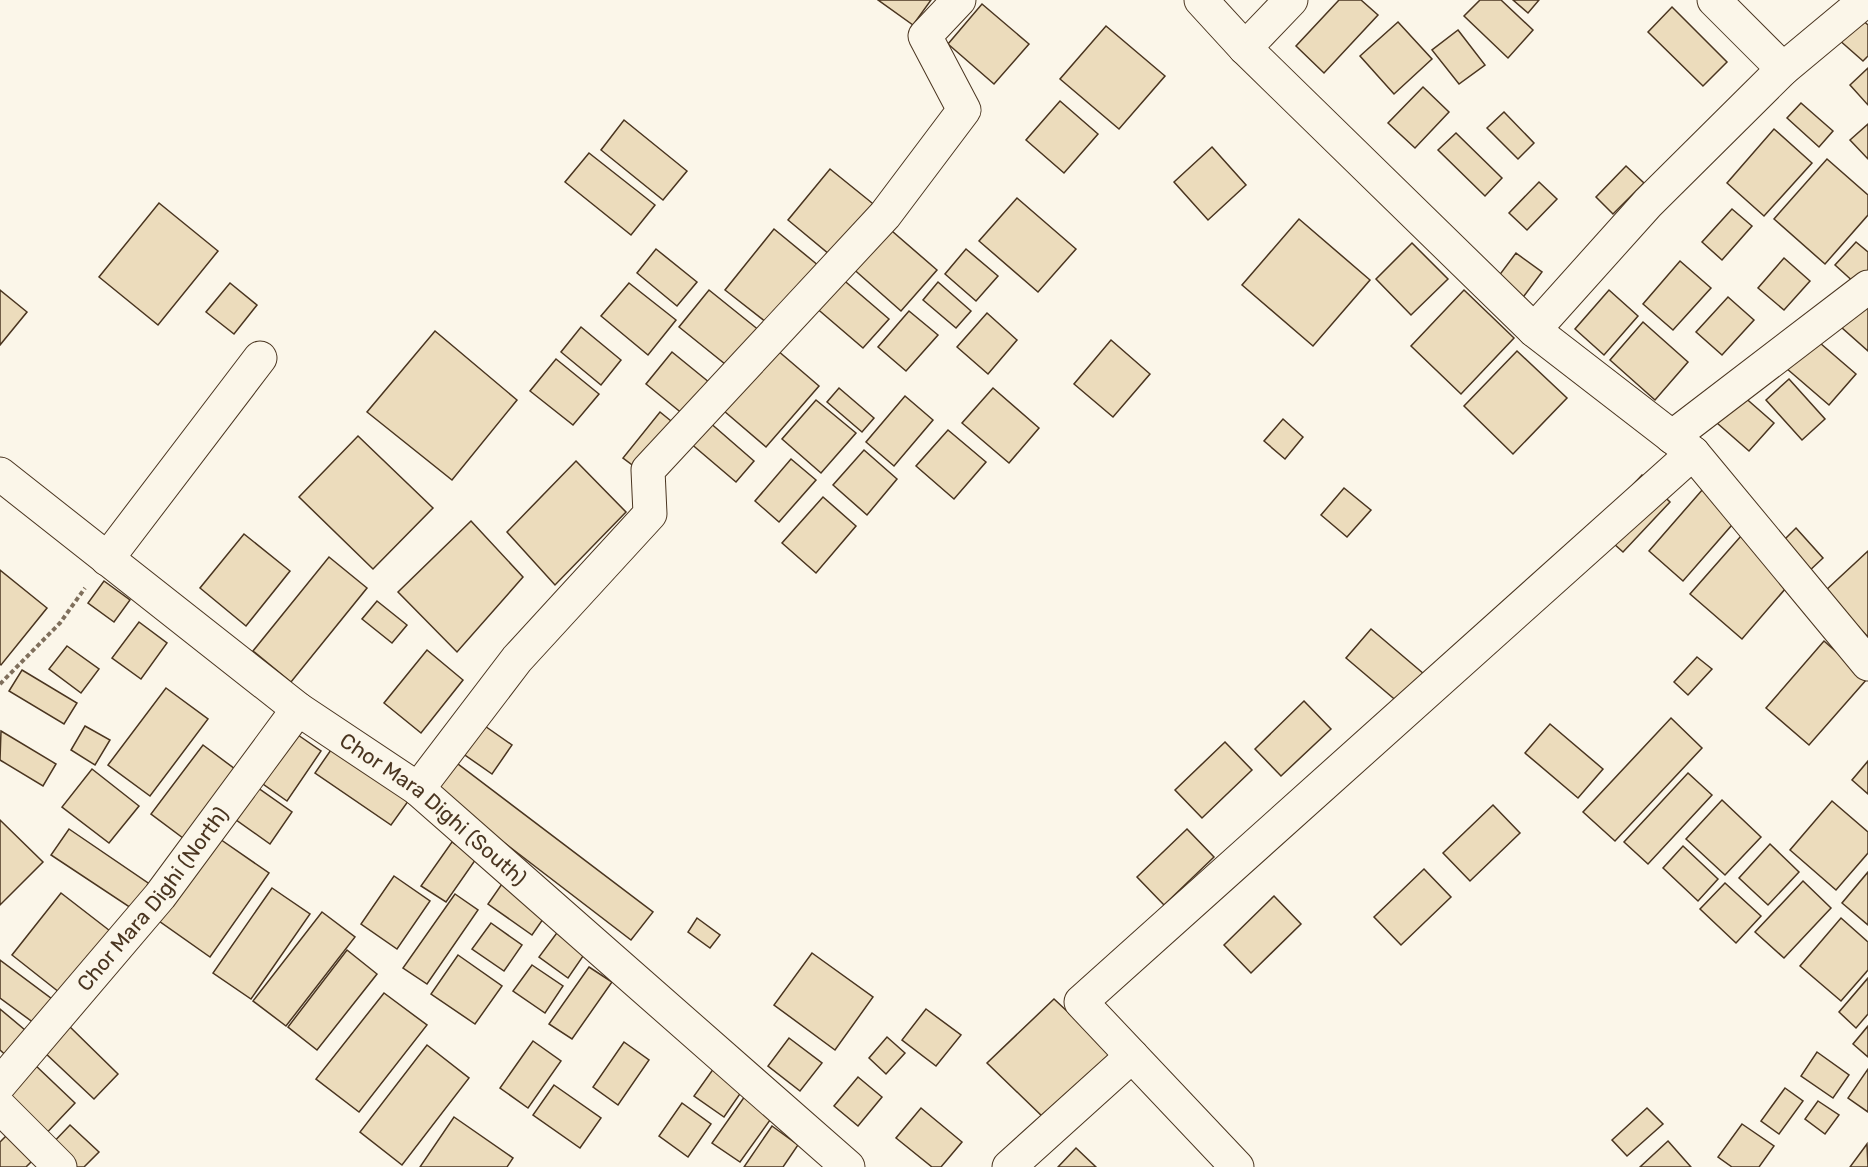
<svg xmlns="http://www.w3.org/2000/svg" width="1868" height="1167" font-family="Rubik,sans-serif">
  <style>
    .building { fill: #ecdcbc; stroke: #4a3520; stroke-width: 1.5 }
    .lines { fill: none; stroke-linecap: round; stroke-linejoin: round }
    .street-casing { stroke: #4a3520; stroke-width: 35 }
    .path { stroke: #7f6f5c; stroke-width: 4; stroke-dasharray: 4.5 3; stroke-linecap: butt }
    .street { stroke: #fbf6e9; stroke-width: 33 }
    .labels { text-anchor: middle; stroke-width: 4.5; stroke-linejoin: round; paint-order: stroke }
    .street-label { font-size: 21px; fill: #4a3520; stroke: #fbf6e9 }
  </style>
  <rect width="100%" height="100%" fill="#fbf6e9"/>
  <g class="building">
    <polygon points="878,0 931,0 913,25"/>
    <polygon points="1339,0 1361,0 1378,15 1324,73 1296,46"/>
    <polygon points="1480,0 1501,0 1533,30 1508,58 1464,16"/>
    <polygon points="1513,0 1539,0 1528,13"/>
    <polygon points="982,4 1029,44 994,84 948,44"/>
    <polygon points="1672,7 1727,62 1703,86 1648,32"/>
    <polygon points="1858,16 1868,25 1868,56 1863,61 1838,39"/>
    <polygon points="1398,22 1432,59 1394,94 1360,56"/>
    <polygon points="1106,26 1165,76 1119,129 1060,79"/>
    <polygon points="1458,30 1485,65 1459,84 1432,50"/>
    <polygon points="1868,68 1868,105 1850,85"/>
    <polygon points="1423,87 1449,112 1415,148 1388,123"/>
    <polygon points="1060,101 1098,134 1064,173 1026,140"/>
    <polygon points="1801,103 1833,131 1819,147 1787,118"/>
    <polygon points="1504,112 1534,143 1518,159 1487,128"/>
    <polygon points="624,120 687,171 663,200 601,150"/>
    <polygon points="1868,124 1868,159 1850,140"/>
    <polygon points="1774,129 1812,163 1764,216 1727,183"/>
    <polygon points="1456,133 1502,178 1485,196 1438,150"/>
    <polygon points="1212,147 1246,185 1208,220 1174,182"/>
    <polygon points="589,153 655,205 631,235 565,182"/>
    <polygon points="1827,159 1868,195 1868,215 1825,264 1774,219"/>
    <polygon points="1626,166 1644,183 1613,214 1596,197"/>
    <polygon points="830,169 877,207 835,259 788,220"/>
    <polygon points="1539,182 1557,199 1527,230 1509,213"/>
    <polygon points="1017,198 1076,249 1038,292 979,241"/>
    <polygon points="159,203 218,251 158,325 99,277"/>
    <polygon points="1732,209 1752,226 1722,260 1702,242"/>
    <polygon points="1299,219 1370,280 1313,346 1242,285"/>
    <polygon points="885,225 937,270 901,311 850,266"/>
    <polygon points="774,229 819,266 771,326 725,290"/>
    <polygon points="1856,242 1868,252 1868,272 1857,285 1835,265"/>
    <polygon points="1412,243 1448,279 1411,315 1376,279"/>
    <polygon points="656,249 697,282 677,306 637,273"/>
    <polygon points="966,249 998,276 976,301 945,274"/>
    <polygon points="1516,253 1542,272 1521,300 1495,281"/>
    <polygon points="1784,258 1810,281 1784,310 1758,288"/>
    <polygon points="1680,261 1711,288 1673,330 1643,304"/>
    <polygon points="840,277 889,319 863,348 814,306"/>
    <polygon points="938,282 971,311 956,328 923,300"/>
    <polygon points="230,283 257,305 234,334 206,312"/>
    <polygon points="629,283 676,320 648,355 601,316"/>
    <polygon points="0,290 27,312 0,345"/>
    <polygon points="709,290 760,331 730,368 679,327"/>
    <polygon points="1464,290 1514,338 1461,394 1411,346"/>
    <polygon points="1609,290 1638,316 1604,355 1575,329"/>
    <polygon points="1728,297 1754,320 1722,355 1696,332"/>
    <polygon points="1868,305 1868,351 1841,327"/>
    <polygon points="909,311 938,335 906,371 878,347"/>
    <polygon points="987,313 1017,340 988,374 957,347"/>
    <polygon points="1643,322 1688,362 1655,400 1610,360"/>
    <polygon points="581,327 621,360 601,385 561,352"/>
    <polygon points="435,331 517,400 452,480 367,412"/>
    <polygon points="1813,337 1856,374 1829,405 1786,368"/>
    <polygon points="1111,340 1150,374 1113,417 1074,384"/>
    <polygon points="777,350 819,386 766,447 724,411"/>
    <polygon points="1517,351 1567,398 1513,454 1464,406"/>
    <polygon points="672,352 715,387 689,419 646,384"/>
    <polygon points="556,359 599,394 573,425 530,391"/>
    <polygon points="1789,379 1825,419 1802,440 1766,400"/>
    <polygon points="839,388 874,418 862,432 827,402"/>
    <polygon points="993,388 1039,428 1009,463 962,423"/>
    <polygon points="1742,395 1774,423 1749,451 1717,423"/>
    <polygon points="905,396 933,420 894,466 866,442"/>
    <polygon points="816,400 856,433 821,473 782,439"/>
    <polygon points="660,412 676,425 639,470 623,458"/>
    <polygon points="1283,419 1303,437 1285,459 1264,441"/>
    <polygon points="708,421 754,461 736,482 689,442"/>
    <polygon points="948,430 986,462 954,499 916,466"/>
    <polygon points="358,436 433,508 373,569 299,497"/>
    <polygon points="864,450 897,479 867,515 833,485"/>
    <polygon points="791,459 816,480 779,522 755,501"/>
    <polygon points="576,461 626,512 555,585 507,532"/>
    <polygon points="1642,475 1670,502 1623,552 1594,526"/>
    <polygon points="1344,488 1371,510 1347,537 1321,515"/>
    <polygon points="1703,489 1738,518 1683,581 1649,551"/>
    <polygon points="823,497 856,526 816,573 782,543"/>
    <polygon points="471,521 523,577 457,652 398,592"/>
    <polygon points="1796,528 1823,558 1807,573 1780,544"/>
    <polygon points="244,534 290,571 246,626 200,588"/>
    <polygon points="1741,536 1792,581 1742,639 1690,594"/>
    <polygon points="1868,551 1868,637 1825,591"/>
    <polygon points="329,557 367,588 291,682 253,651"/>
    <polygon points="0,570 47,608 1,665 0,664"/>
    <polygon points="104,581 130,600 114,622 88,603"/>
    <polygon points="377,601 407,625 392,643 362,619"/>
    <polygon points="139,622 167,643 141,679 112,658"/>
    <polygon points="1371,629 1424,674 1399,703 1346,658"/>
    <polygon points="1824,641 1867,679 1809,745 1766,708"/>
    <polygon points="67,646 99,669 81,693 49,669"/>
    <polygon points="427,650 463,680 421,733 384,703"/>
    <polygon points="1697,657 1712,669 1688,695 1674,682"/>
    <polygon points="22,670 77,703 64,724 9,691"/>
    <polygon points="166,688 208,719 150,796 108,765"/>
    <polygon points="1304,701 1331,729 1281,776 1255,749"/>
    <polygon points="1671,718 1702,748 1615,841 1583,812"/>
    <polygon points="482,724 512,745 492,774 462,753"/>
    <polygon points="1550,724 1603,769 1578,798 1525,753"/>
    <polygon points="85,726 110,740 95,765 71,750"/>
    <polygon points="1,731 56,764 43,786 0,760"/>
    <polygon points="298,735 321,751 287,801 263,784"/>
    <polygon points="1225,742 1252,770 1202,818 1175,790"/>
    <polygon points="203,745 239,772 187,841 151,814"/>
    <polygon points="333,747 409,800 391,825 315,773"/>
    <polygon points="454,761 653,912 631,940 433,788"/>
    <polygon points="1868,761 1868,794 1852,780"/>
    <polygon points="92,769 139,806 109,843 62,807"/>
    <polygon points="1688,773 1712,795 1648,864 1624,842"/>
    <polygon points="254,785 292,812 270,844 232,817"/>
    <polygon points="1722,800 1761,837 1725,875 1686,839"/>
    <polygon points="1832,801 1868,832 1868,853 1836,890 1790,850"/>
    <polygon points="1493,805 1520,833 1470,881 1443,853"/>
    <polygon points="0,820 43,862 0,905"/>
    <polygon points="69,829 151,885 134,910 51,855"/>
    <polygon points="1187,829 1214,857 1164,905 1137,877"/>
    <polygon points="217,837 269,873 210,957 159,921"/>
    <polygon points="452,842 476,859 446,902 421,886"/>
    <polygon points="1770,844 1799,872 1768,905 1739,878"/>
    <polygon points="1683,846 1718,879 1698,901 1663,868"/>
    <polygon points="1424,869 1451,897 1401,945 1374,917"/>
    <polygon points="1868,872 1868,925 1842,903"/>
    <polygon points="394,876 430,901 397,949 361,924"/>
    <polygon points="504,881 548,912 532,935 488,904"/>
    <polygon points="1803,881 1831,908 1784,958 1755,932"/>
    <polygon points="1725,883 1761,916 1736,943 1700,909"/>
    <polygon points="272,888 310,914 251,999 213,973"/>
    <polygon points="61,893 114,934 64,996 12,955"/>
    <polygon points="455,894 478,910 427,984 403,968"/>
    <polygon points="1274,896 1301,924 1251,973 1224,945"/>
    <polygon points="322,912 355,937 286,1026 253,1001"/>
    <polygon points="697,918 720,935 710,948 688,932"/>
    <polygon points="1841,918 1868,942 1868,970 1841,1001 1800,966"/>
    <polygon points="491,923 522,945 504,971 472,949"/>
    <polygon points="562,926 590,946 568,978 539,957"/>
    <polygon points="347,950 377,974 317,1050 288,1027"/>
    <polygon points="812,953 873,997 835,1050 774,1005"/>
    <polygon points="458,955 502,986 475,1024 431,994"/>
    <polygon points="0,960 56,1002 38,1026 0,998"/>
    <polygon points="532,965 563,986 545,1013 513,991"/>
    <polygon points="589,967 612,982 572,1039 549,1024"/>
    <polygon points="1868,978 1868,1014 1856,1028 1839,1012"/>
    <polygon points="384,993 427,1025 359,1112 316,1079"/>
    <polygon points="1054,999 1114,1055 1045,1119 987,1063"/>
    <polygon points="0,1009 31,1035 10,1059 0,1050"/>
    <polygon points="926,1009 961,1035 936,1066 902,1040"/>
    <polygon points="68,1025 118,1074 94,1099 43,1051"/>
    <polygon points="1868,1026 1868,1057 1853,1044"/>
    <polygon points="887,1037 905,1053 886,1074 869,1058"/>
    <polygon points="789,1038 822,1063 800,1091 768,1066"/>
    <polygon points="533,1041 561,1061 528,1108 500,1088"/>
    <polygon points="624,1042 649,1060 618,1105 593,1087"/>
    <polygon points="427,1045 469,1078 402,1165 360,1132"/>
    <polygon points="1817,1052 1849,1075 1833,1098 1801,1076"/>
    <polygon points="34,1064 75,1103 40,1140 0,1101"/>
    <polygon points="714,1068 744,1088 724,1117 694,1096"/>
    <polygon points="1868,1069 1868,1112 1848,1098"/>
    <polygon points="858,1077 882,1097 858,1126 834,1106"/>
    <polygon points="554,1085 601,1118 580,1148 533,1115"/>
    <polygon points="1785,1088 1803,1101 1779,1134 1761,1121"/>
    <polygon points="745,1096 773,1116 740,1162 712,1143"/>
    <polygon points="1818,1101 1839,1115 1825,1134 1805,1119"/>
    <polygon points="682,1103 711,1124 688,1157 659,1136"/>
    <polygon points="921,1108 962,1142 941,1167 932,1167 896,1138"/>
    <polygon points="1647,1108 1663,1124 1627,1156 1612,1140"/>
    <polygon points="454,1117 513,1158 507,1167 420,1167"/>
    <polygon points="1742,1124 1774,1146 1759,1167 1732,1167 1718,1157"/>
    <polygon points="70,1125 99,1152 84,1167 65,1167 47,1149"/>
    <polygon points="772,1126 798,1145 783,1167 744,1167"/>
    <polygon points="9,1133 35,1158 26,1167 0,1167 0,1142"/>
    <polygon points="1668,1141 1691,1167 1640,1167"/>
    <polygon points="1867,1144 1868,1167 1850,1167"/>
    <polygon points="1076,1148 1096,1167 1058,1167"/>
  </g>
  <g class="lines">
    <g class="street-casing">
      <g id="street">
        <polyline points="1201,0 1245,48 1534,330 1693,453 1868,664"/>
        <polyline points="1714,0 1783,69"/>
        <polyline points="1245,48 1291,0"/>
        <polyline points="1534,330 1648,203 1783,69 1866,0"/>
        <polyline points="1672,437 1868,287"/>
        <path id="s1" d="M0,474L298,709L418,789L848,1167"/>
        <polyline points="107,559 260,358"/>
        <polyline points="418,789 517,659 650,514 648,470 885,215 964,110 925,36 959,0"/>
        <path id="s2" d="M0,1084L160,896L298,709"/>
        <polyline points="0,1107 60,1167"/>
        <polyline points="1009,1167 1132,1056"/>
        <polyline points="1237,1167 1081,1002 1693,453"/>
      </g>
    </g>
    <polyline class="path" points="0,684 60,623 85,588"/>
    <use href="#street" class="street"/>
  </g>
  <g class="labels">
    <g class="street-label">
      <text dy="7" stroke="none"><textPath href="#s1" startOffset="548">Chor Mara Dighi (South)</textPath></text>
      <text dy="7" stroke="none"><textPath href="#s2" startOffset="240">Chor Mara Dighi (North)</textPath></text>
    </g>
  </g>
</svg>
